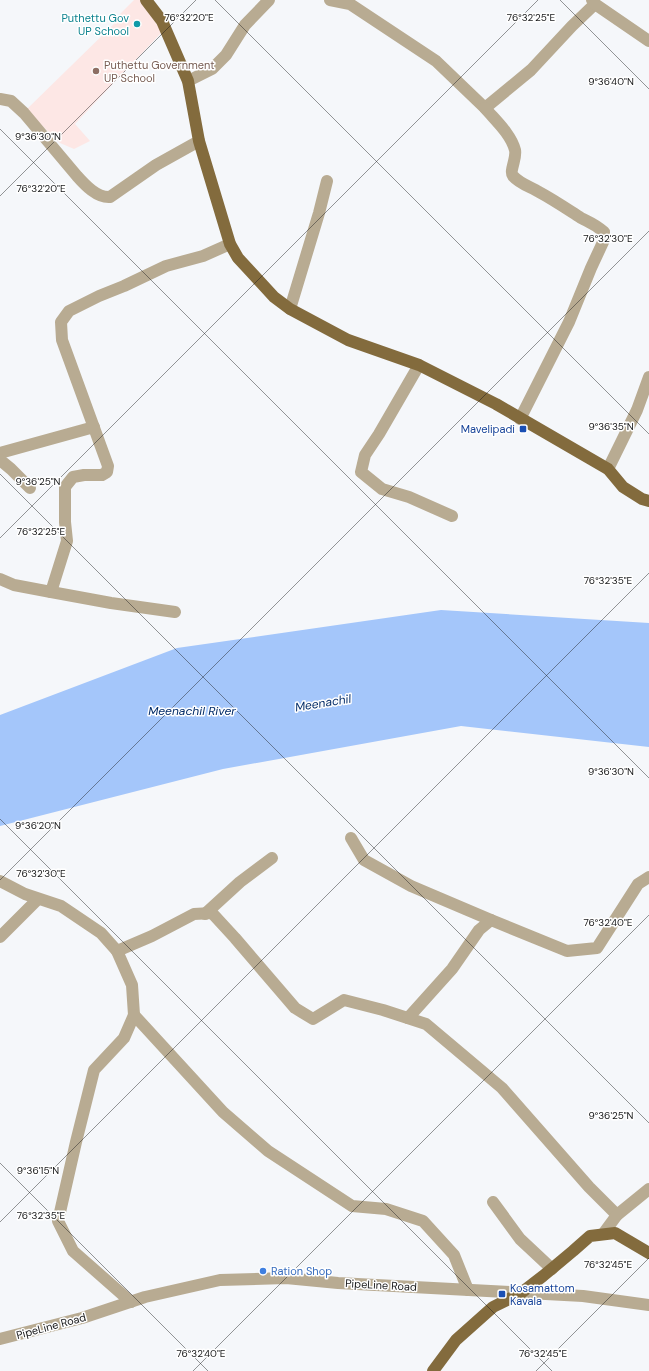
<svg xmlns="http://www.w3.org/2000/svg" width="649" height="1371" font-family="'DM Sans',sans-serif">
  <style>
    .education { fill: #fde7e5 }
    .water { fill: #a4c6fa }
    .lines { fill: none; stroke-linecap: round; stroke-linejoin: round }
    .minor { stroke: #b8ab92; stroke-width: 12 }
    .major { stroke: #836b3d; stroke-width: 12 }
    .ticks { fill: none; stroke: #18191a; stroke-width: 1; stroke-opacity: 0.45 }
    .culture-dot { fill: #0f9aa8; stroke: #fff; stroke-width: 1.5 }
    .education-dot { fill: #8d6e63; stroke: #fff; stroke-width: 1.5 }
    .transit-dot { fill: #1a4fb4; stroke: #fff; stroke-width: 1.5 }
    .shop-dot { fill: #3f7fe0; stroke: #fff; stroke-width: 1.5 }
    .labels { text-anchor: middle; stroke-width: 3; stroke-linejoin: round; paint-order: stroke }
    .culture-label { font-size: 11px; fill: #0d838f; stroke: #fff; text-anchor: end }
    .education-label { font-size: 11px; fill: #785e54; stroke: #fff; text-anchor: start }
    .transit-label { font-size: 11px; fill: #164399; stroke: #fff; text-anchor: end }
    .shop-label { font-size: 11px; fill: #366cbe; stroke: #fff; text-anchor: start }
    .street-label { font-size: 11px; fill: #18191a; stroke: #fff }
    .water-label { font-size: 12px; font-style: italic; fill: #042d69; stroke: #fff }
    .ticks-label { font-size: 10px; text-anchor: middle; fill: #18191a; stroke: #fff; stroke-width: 3; stroke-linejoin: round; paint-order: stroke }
  </style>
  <rect width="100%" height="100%" fill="#f5f7fa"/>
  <polygon class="education" points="134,0 140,0 162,32 75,124 90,141 74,149 60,143 26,110 115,23 117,17"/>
  <polygon class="water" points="441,610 649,623 649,747 461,726 223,769 0,826 0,715 177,648"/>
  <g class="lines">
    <g class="minor">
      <polyline points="330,0 350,4 436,61 485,108 531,70 572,26 595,4 592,0"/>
      <polyline points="595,4 649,41"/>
      <polyline points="188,81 212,69 226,55 245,25 269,0"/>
      <path d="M0,99L11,101L24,113L77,176C85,185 97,198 110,197L156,165L199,141"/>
      <path d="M485,108C495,120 511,134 515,150C517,158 509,171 513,176C520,184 531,187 539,192C554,200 567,209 581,218C591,223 595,224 604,232V240L591,268L569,322L520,419"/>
      <polyline points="290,309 319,213 327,181"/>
      <polyline points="419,365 379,434 365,455 361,472 382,489 409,497 452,516"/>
      <polyline points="0,453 94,427"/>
      <polyline points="0,460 11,469 30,488"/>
      <polyline points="608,469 637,410 649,377"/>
      <polyline points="0,579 14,585 51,592"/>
      <polyline points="175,612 111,603 51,592 67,541 65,522 65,487 73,477 84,475 102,475 107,472 108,466 62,340 61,322 69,311 99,296 124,286 166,266 203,256 230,244"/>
      <polyline points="351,838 364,860 411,886 491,920"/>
      <polyline points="0,881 25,894 61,906 101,933 117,951 152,936 194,914 212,913 235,938 295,1008 313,1019 344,1000 383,1010 426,1024 502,1088 589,1187 617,1215"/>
      <polyline points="205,914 240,882 272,858"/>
      <polyline points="0,937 38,899"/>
      <polyline points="117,951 132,985 134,1015 124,1038 94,1070 76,1142 58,1221 73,1251 131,1302"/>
      <polyline points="134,1015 223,1112 268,1151 352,1206 386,1209 423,1221 454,1255 468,1290"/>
      <polyline points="408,1018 452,969 479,930 491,920 567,951 597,948 638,884 649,877"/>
      <polyline points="493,1202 520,1239 552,1269"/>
      <polyline points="603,1234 617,1215 649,1189"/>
      <polyline points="0,1339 82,1318 145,1297 220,1280 286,1278 338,1283 583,1296 649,1305"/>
    </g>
    <g class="major">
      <polyline points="146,0 162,21 188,81 199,141 230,244 238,258 251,272 274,297 290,309 348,340 419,365 496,404 608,469 623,487 642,499 649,501"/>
      <polyline points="433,1371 456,1340 493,1307 521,1293 543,1276 573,1251 590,1236 615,1233 649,1253"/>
    </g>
  </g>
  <path class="ticks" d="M215,0L649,434M560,0L649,89M0,129L649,778M0,196L196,0M0,474L649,1123M0,538L538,0M0,819L552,1371M0,880L649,231M0,1163L208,1371M0,1222L649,573M193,1371L649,915M536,1371L649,1258"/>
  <circle class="culture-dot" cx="137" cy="24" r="4"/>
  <circle class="education-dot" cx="96" cy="71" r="4"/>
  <g class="transit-dot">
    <rect x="519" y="425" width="8" height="8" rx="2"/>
    <rect x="498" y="1290" width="8" height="8" rx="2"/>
  </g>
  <circle class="shop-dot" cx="263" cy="1271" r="4"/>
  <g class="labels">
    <g class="culture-label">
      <text x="129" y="22">Puthettu Gov<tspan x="129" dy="13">UP School</tspan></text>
    </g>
    <g class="education-label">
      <text x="104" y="69">Puthettu Government<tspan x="104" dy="13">UP School</tspan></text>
    </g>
    <g class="transit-label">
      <text x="515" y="433">Mavelipadi</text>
      <text x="510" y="1292" text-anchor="start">Kosamattom<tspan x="510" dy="13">Kavala</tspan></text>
    </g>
    <g class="shop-label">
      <text x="271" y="1275">Ration Shop</text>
    </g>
    <g class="street-label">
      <text transform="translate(381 1285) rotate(3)" y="4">PipeLine Road</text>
      <text transform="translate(51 1326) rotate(-15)" y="4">PipeLine Road</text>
    </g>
    <g class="water-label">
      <text transform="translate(323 703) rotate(-9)" y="4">Meenachil</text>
      <text x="192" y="715">Meenachil River</text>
    </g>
  </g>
  <g class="ticks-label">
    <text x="189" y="21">76°32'20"E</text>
    <text x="531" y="21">76°32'25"E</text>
    <text x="611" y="85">9°36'40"N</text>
    <text x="38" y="140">9°36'30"N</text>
    <text x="41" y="192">76°32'20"E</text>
    <text x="608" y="242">76°32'30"E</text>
    <text x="611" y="430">9°36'35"N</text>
    <text x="38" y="485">9°36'25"N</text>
    <text x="41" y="535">76°32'25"E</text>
    <text x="608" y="584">76°32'35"E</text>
    <text x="611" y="775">9°36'30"N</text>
    <text x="38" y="829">9°36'20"N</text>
    <text x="41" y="877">76°32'30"E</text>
    <text x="608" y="926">76°32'40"E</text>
    <text x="611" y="1119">9°36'25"N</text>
    <text x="38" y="1174">9°36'15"N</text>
    <text x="41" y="1219">76°32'35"E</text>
    <text x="608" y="1268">76°32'45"E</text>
    <text x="201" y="1357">76°32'40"E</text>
    <text x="543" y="1357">76°32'45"E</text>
  </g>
</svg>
